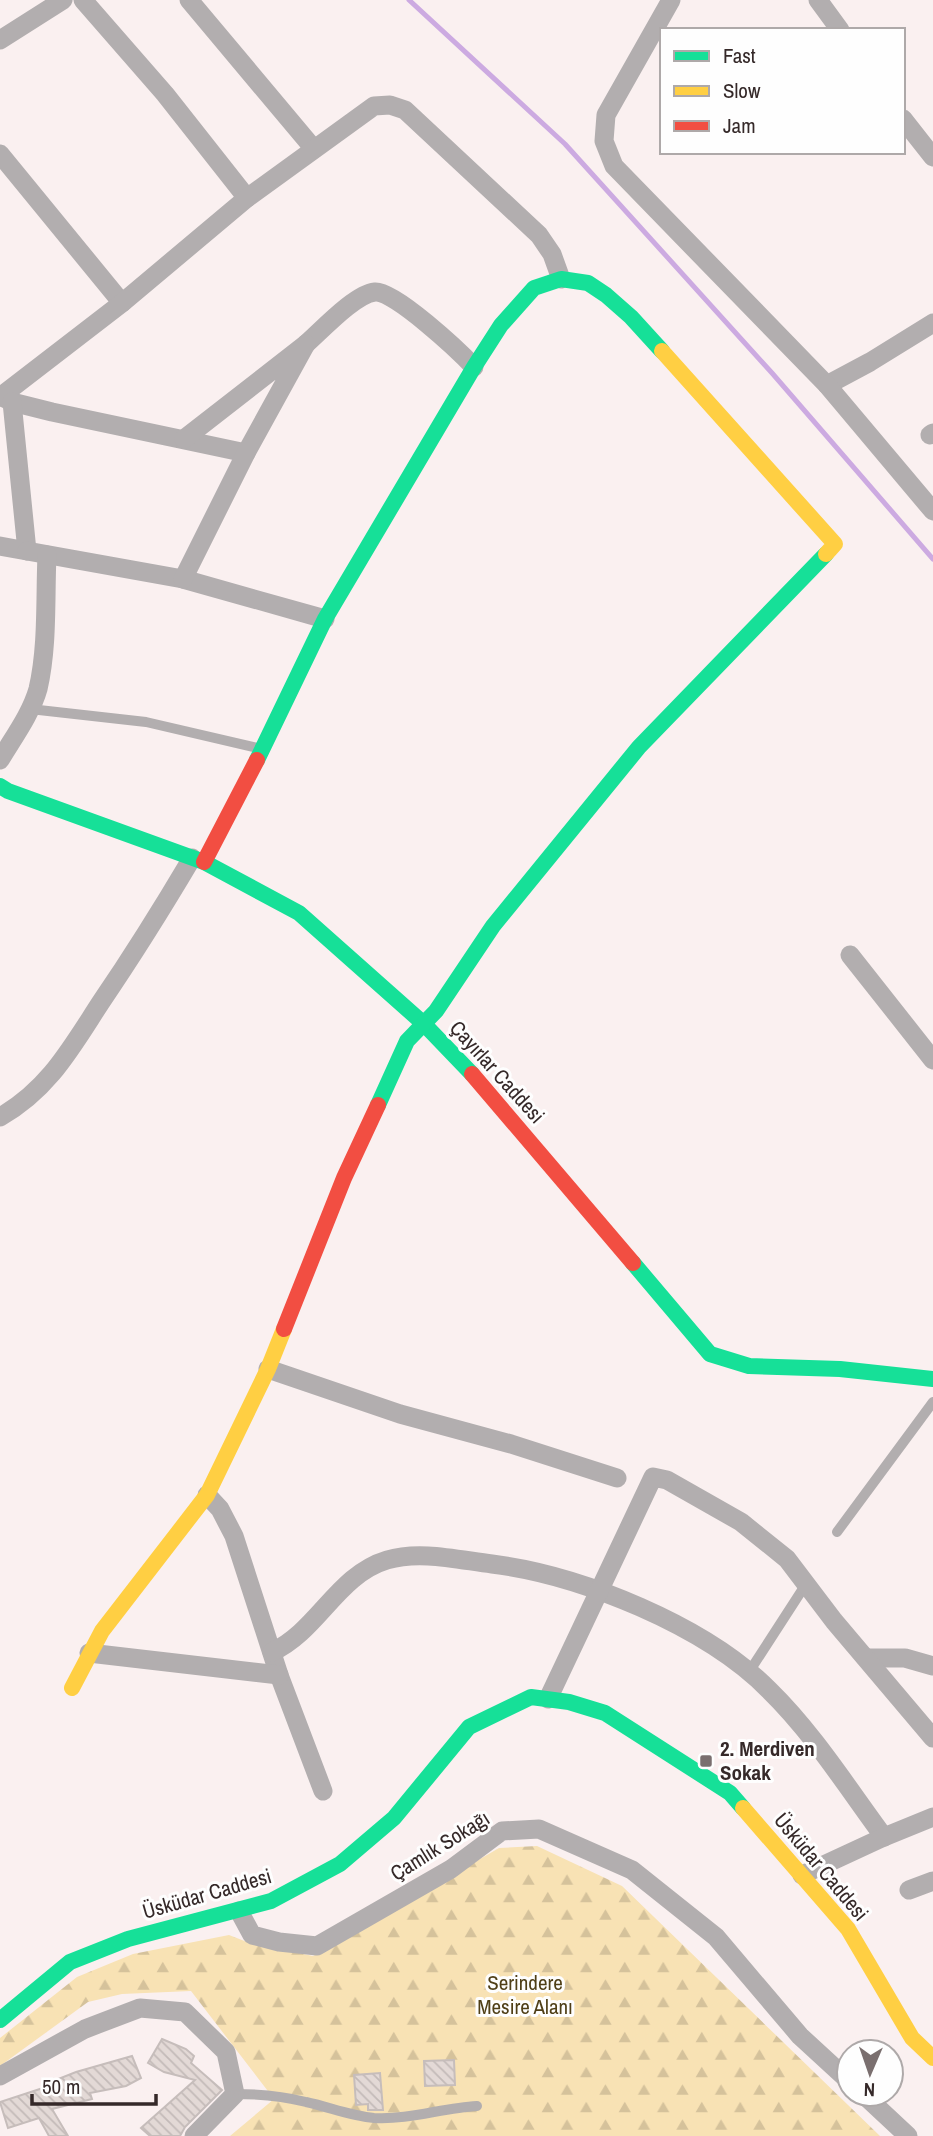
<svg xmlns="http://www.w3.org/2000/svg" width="933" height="2136" font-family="'Archivo Narrow',sans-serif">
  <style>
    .forest { fill: url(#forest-firs) }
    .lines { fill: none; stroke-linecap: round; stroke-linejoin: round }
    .stream { stroke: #ccaae1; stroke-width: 5 }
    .building { fill: url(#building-back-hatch); stroke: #c6bdbb; stroke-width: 2 }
    .lane { stroke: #b2aeaf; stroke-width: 10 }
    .street { stroke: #b2aeaf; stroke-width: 19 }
    .fast { stroke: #16e098; stroke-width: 16 }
    .slow { stroke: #ffcf43; stroke-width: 16 }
    .jam { stroke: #f24e42; stroke-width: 16 }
    .poi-dot { fill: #7a6f6f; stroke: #fefefe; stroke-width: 2.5 }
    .labels { text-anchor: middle; stroke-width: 6; stroke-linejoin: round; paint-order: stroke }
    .street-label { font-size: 21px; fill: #352929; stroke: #fefefe }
    .poi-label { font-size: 21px; font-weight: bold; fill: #352929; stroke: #fefefe; text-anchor: start }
    .park-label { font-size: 21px; fill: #4f3f17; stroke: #fefefe }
  </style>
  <defs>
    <pattern id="forest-firs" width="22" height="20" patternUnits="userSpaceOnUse" patternTransform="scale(1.75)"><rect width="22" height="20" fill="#f8e2b4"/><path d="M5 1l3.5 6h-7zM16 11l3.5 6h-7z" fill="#d5c29b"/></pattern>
    <pattern id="building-back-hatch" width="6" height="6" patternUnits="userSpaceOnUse" patternTransform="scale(1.75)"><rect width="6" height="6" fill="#e3d9d6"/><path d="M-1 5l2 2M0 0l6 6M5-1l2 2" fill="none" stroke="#c3bab8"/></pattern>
  </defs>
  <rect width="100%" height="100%" fill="#faf0f0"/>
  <polygon class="forest" points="537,1846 622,1886 880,2136 230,2136 274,2099 191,1991 122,1994 88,2002 0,2066 0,2038 77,1977 133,1954 229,1935 247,1942 313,1956 499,1848"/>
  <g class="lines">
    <polyline class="stream" points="409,0 565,144 772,373 933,559"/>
  </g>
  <g class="building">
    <polygon points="162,2039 186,2049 194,2056 191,2063 222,2090 185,2127 180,2136 150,2136 141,2128 195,2080 164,2072 148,2063"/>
    <polygon points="132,2056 141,2078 126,2086 90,2093 92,2099 52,2109 68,2136 49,2136 39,2118 8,2128 0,2102 49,2086 48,2083 76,2072"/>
    <polygon points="454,2060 455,2085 425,2086 424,2061"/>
    <polygon points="380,2073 383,2110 368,2110 368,2104 356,2105 354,2075"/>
  </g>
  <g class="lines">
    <g class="lane">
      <polyline points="30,709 146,722 262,749"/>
      <polyline points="837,1532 933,1402"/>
      <polyline points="749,1672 806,1584"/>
      <path d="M235,2094C259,2094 282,2096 306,2102C329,2107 351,2116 374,2118C409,2120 442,2108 477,2106"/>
    </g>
    <g class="street">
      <polyline points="83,0 165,94 247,198"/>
      <polyline points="189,0 314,149"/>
      <polyline points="671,0 606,115 604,141 614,166 827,385 870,362 933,323"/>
      <polyline points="818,0 840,30"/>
      <polyline points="0,40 63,0"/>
      <polyline points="903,119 933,157"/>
      <polyline points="0,154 122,303"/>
      <path d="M306,344C322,330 355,294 375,292C394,290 460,352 474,367"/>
      <polyline points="827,385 933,511"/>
      <polyline points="0,396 12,402 52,412 246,453"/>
      <polyline points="0,397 122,303 247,198 374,106 390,105 405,110 539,235 552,254 561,279"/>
      <polyline points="930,435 933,433"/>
      <polyline points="0,546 27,551 12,402"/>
      <polyline points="27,551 183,579 325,619"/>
      <polyline points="183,579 246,453 306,344 184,439"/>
      <path d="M0,760C13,738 31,714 38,689C48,646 45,598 47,555"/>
      <polyline points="850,955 933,1060"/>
      <path d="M0,1117C49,1089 71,1048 101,1002C133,955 163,907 192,858"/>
      <polyline points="268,1369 400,1414 511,1444 617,1478"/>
      <polyline points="207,1495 220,1509 234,1536 279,1675 323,1791"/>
      <path d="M272,1652C318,1631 337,1575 387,1560C420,1550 459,1560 492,1564C581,1575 706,1626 769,1690C813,1733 847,1787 884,1837"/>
      <polyline points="89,1653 279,1675"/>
      <polyline points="866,1658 905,1658 933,1666"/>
      <polyline points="548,1699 653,1477 667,1480 741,1522 787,1559 834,1621 933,1738"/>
      <polyline points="802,1875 884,1837 933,1817"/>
      <polyline points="909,1890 933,1881"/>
      <polyline points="239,1911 252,1935 279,1942 317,1946 451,1869 502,1831 539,1829 632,1870 716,1937 800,2036 849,2081"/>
      <polyline points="0,2076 85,2029 140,2008 185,2012 226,2052 235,2094 194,2136"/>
      <polyline points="863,2094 908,2136"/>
    </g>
    <g class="fast">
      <polyline points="257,760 325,619 474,367 501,325 534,288 561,279 588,283 606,295 631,317 662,351"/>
      <polyline points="0,786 8,791 204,862 299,913 424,1024 472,1074"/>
      <polyline points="378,1105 407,1041 436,1011 493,926 639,747 826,554"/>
      <polyline points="633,1263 710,1354 749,1366 840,1369 933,1379"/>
      <polyline points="0,2020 70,1962 128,1939 271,1901 340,1864 394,1818 469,1727 531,1697 569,1702 605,1713 730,1793 743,1808"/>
    </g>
    <g class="slow">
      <polyline points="662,351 835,544 826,554"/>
      <polyline points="72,1688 102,1631 207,1495 268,1369 284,1329"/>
      <polyline points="743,1808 848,1929 912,2038 933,2058"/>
    </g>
    <g class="jam">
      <polyline points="204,862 257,760"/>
      <polyline points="472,1074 633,1263"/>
      <polyline points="284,1329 344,1178 378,1105"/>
    </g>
  </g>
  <rect class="poi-dot" x="699" y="1754" width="14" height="14" rx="3.5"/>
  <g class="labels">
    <g class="street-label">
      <text transform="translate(497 1072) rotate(48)" y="7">Çayırlar Caddesi</text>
      <text transform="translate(440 1846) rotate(-32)" y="7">Çamlık Sokağı</text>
      <text transform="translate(821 1867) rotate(50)" y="7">Üsküdar Caddesi</text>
      <text transform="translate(207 1894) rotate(-16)" y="7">Üsküdar Caddesi</text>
    </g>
    <g class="poi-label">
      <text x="720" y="1756">2. Merdiven<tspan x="720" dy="24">Sokak</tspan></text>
    </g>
    <g class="park-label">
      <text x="525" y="1990">Serindere<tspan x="525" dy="24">Mesire Alanı</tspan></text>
    </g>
  </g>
  <rect x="660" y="28" width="245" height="126" fill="#fefefe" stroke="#aea9a9" stroke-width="2"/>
  <rect x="674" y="51" width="35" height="10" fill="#16e098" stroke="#aea9a9" stroke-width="2"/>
  <text x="723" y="63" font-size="21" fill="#352929">Fast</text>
  <rect x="674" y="86" width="35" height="10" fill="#ffcf43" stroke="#aea9a9" stroke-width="2"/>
  <text x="723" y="98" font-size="21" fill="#352929">Slow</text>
  <rect x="674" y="121" width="35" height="10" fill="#f24e42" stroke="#aea9a9" stroke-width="2"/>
  <text x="723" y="133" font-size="21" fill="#352929">Jam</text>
  <g transform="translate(870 2073) rotate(182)"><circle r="33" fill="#fefefe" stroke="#aea9a9" stroke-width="2"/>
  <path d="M0-5L12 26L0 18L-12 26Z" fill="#7a6f6f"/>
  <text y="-10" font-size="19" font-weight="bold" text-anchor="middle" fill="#352929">N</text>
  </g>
  <path d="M32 2094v10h124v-10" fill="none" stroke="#352929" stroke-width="3.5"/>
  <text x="42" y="2094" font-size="21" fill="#352929" stroke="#fefefe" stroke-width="5" paint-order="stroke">50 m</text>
</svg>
